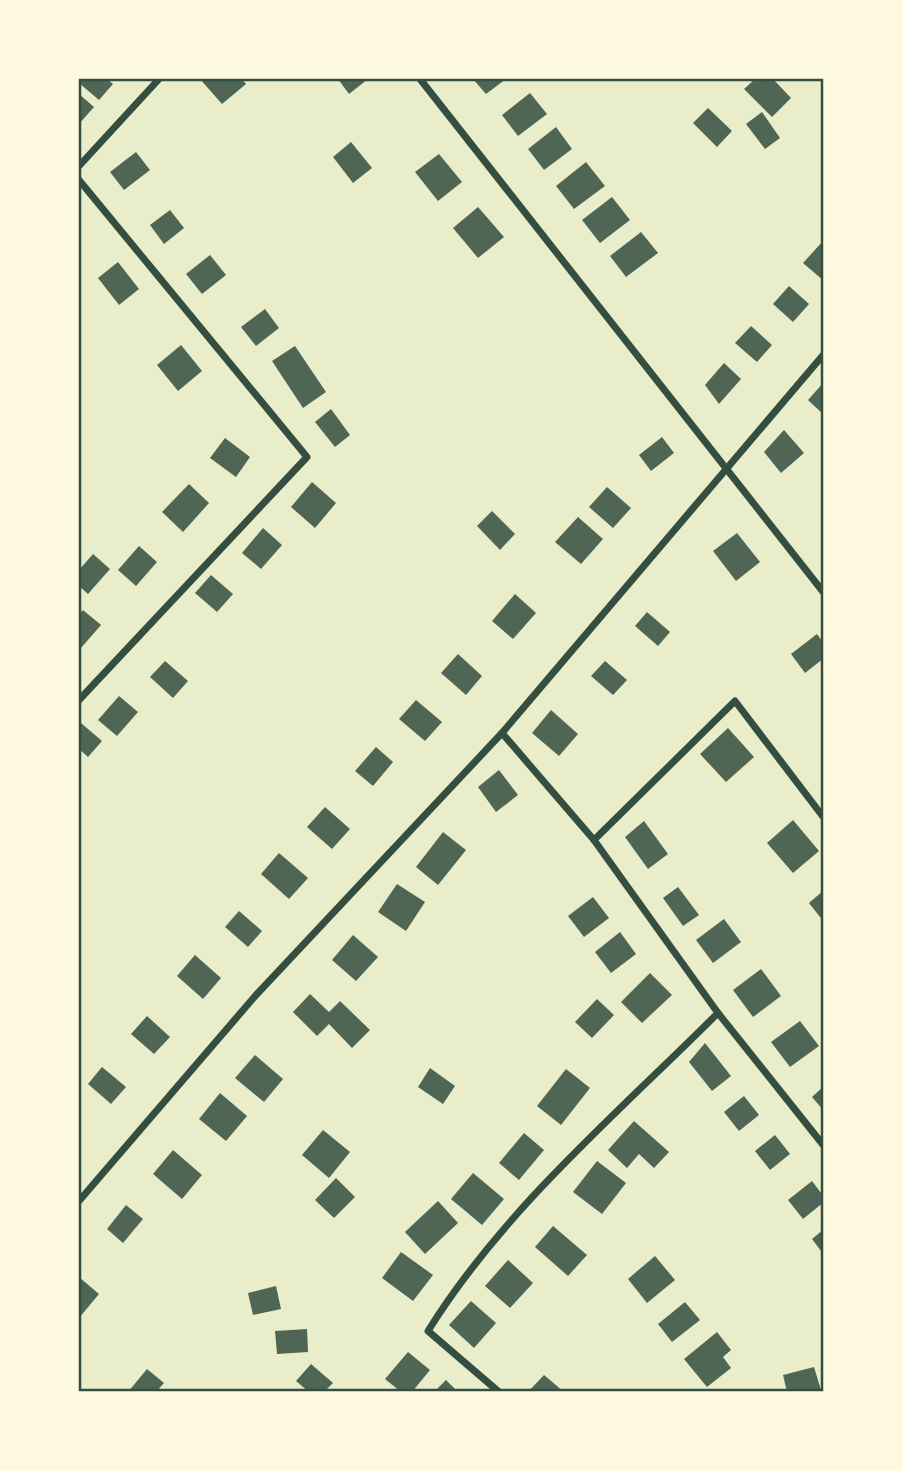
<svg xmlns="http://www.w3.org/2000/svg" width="903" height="1471" font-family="Overpass,sans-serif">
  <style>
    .building { fill: #4f6655 }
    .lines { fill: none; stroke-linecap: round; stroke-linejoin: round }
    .minor { stroke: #344e41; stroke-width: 7 }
    .neatline { fill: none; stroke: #344e41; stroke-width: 2.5 }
  </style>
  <rect width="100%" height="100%" fill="#e9edc9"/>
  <g class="building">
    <polygon points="80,79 107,79 113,84 99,100 79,83"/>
    <polygon points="200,79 242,79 246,84 222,104"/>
    <polygon points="338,79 368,79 349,94"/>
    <polygon points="473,79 506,79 486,94"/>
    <polygon points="755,79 773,79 791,98 772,117 744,89"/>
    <polygon points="530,93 547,114 518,136 502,115"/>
    <polygon points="79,94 94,107 79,124"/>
    <polygon points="708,108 732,131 717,147 693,123"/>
    <polygon points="762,112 780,138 765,149 746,124"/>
    <polygon points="556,127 572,149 544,170 528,149"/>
    <polygon points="351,142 372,168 353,183 333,157"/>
    <polygon points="136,152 150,170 124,190 110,172"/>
    <polygon points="439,154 462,182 438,201 415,172"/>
    <polygon points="586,162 605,186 574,209 556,186"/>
    <polygon points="612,197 630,220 600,243 582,220"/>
    <polygon points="478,207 504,237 478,258 453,228"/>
    <polygon points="170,210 184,228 164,244 150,225"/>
    <polygon points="641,232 658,253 626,277 610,256"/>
    <polygon points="823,241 824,242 824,281 803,263"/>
    <polygon points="210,255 226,275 202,294 186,274"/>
    <polygon points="118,262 139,289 119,305 98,278"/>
    <polygon points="789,286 809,304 793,322 773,304"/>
    <polygon points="265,309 279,328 256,346 241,327"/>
    <polygon points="751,326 772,345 757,362 735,343"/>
    <polygon points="181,345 202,371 178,391 157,365"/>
    <polygon points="295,346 326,392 303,408 272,361"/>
    <polygon points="724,363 741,379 719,404 705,385"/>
    <polygon points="824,382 824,415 808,400"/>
    <polygon points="331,409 350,435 335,447 315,422"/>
    <polygon points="784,430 804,453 781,473 764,452"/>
    <polygon points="662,437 674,453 651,471 639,455"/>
    <polygon points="225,438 250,457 236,477 210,458"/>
    <polygon points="312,482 336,503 315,528 291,507"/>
    <polygon points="189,484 209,503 183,532 162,512"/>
    <polygon points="607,487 631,508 613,528 589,507"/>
    <polygon points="492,511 515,534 500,550 477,526"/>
    <polygon points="578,517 603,539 581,564 555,542"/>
    <polygon points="263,528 282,545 261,569 242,553"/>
    <polygon points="737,533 760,562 736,581 713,551"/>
    <polygon points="139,546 157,562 136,586 118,570"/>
    <polygon points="93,554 110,569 88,594 79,586 79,570"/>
    <polygon points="211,575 233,594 217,612 195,593"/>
    <polygon points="515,594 536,613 513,639 492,621"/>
    <polygon points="83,610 101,625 81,648 79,615"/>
    <polygon points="647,612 670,632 658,646 635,626"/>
    <polygon points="817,634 824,644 824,658 805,673 791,654"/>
    <polygon points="458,654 482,676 466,695 441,673"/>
    <polygon points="165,661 188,681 173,698 150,677"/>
    <polygon points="605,661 627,680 613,695 591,676"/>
    <polygon points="119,696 138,712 117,736 98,720"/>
    <polygon points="416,700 442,722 425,741 399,719"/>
    <polygon points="551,710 578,734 559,756 532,733"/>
    <polygon points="81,723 102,741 88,757 79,749"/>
    <polygon points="728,728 754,757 726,782 700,754"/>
    <polygon points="376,747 393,762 373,786 355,771"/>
    <polygon points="499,770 518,795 496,812 478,787"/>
    <polygon points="325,807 350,829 332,849 307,827"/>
    <polygon points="793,820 819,851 793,873 767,843"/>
    <polygon points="644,821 668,854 648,869 625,837"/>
    <polygon points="443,832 466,850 438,885 416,867"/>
    <polygon points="279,853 308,878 289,899 261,874"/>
    <polygon points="397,884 425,902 406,931 378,912"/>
    <polygon points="678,887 699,915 683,926 663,898"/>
    <polygon points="824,890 824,922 809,903"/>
    <polygon points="593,897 609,918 584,937 568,916"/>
    <polygon points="239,911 262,931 248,947 225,927"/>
    <polygon points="724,919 741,942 713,963 696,940"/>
    <polygon points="620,932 636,954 611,973 595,952"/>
    <polygon points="353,935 378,957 356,981 332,960"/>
    <polygon points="195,955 221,978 203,999 177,976"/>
    <polygon points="761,969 781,996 753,1017 733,990"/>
    <polygon points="650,973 672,995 642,1023 621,1002"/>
    <polygon points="310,994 329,1012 340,1001 370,1030 352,1048 329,1024 317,1036 293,1012"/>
    <polygon points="597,999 614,1015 592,1038 575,1022"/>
    <polygon points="147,1016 170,1037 154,1054 131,1034"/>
    <polygon points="800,1021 819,1046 790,1067 771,1042"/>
    <polygon points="705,1043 731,1076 712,1091 689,1062"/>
    <polygon points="255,1055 283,1079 264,1102 235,1078"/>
    <polygon points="102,1067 126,1087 111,1104 88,1084"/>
    <polygon points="430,1068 455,1086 443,1104 418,1087"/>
    <polygon points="566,1069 590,1088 561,1125 537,1106"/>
    <polygon points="824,1086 824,1111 812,1097"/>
    <polygon points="220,1093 247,1116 226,1141 199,1119"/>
    <polygon points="744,1096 759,1115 739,1131 724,1112"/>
    <polygon points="634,1121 669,1152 654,1168 639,1154 627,1168 608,1150"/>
    <polygon points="323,1130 350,1152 329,1178 302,1155"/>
    <polygon points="524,1133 544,1150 519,1180 499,1163"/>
    <polygon points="775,1135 790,1154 770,1170 755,1151"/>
    <polygon points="173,1150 202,1175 182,1199 153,1174"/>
    <polygon points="597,1161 626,1183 602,1214 573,1192"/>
    <polygon points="473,1173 504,1199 482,1225 451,1199"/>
    <polygon points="336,1178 355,1197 334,1218 315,1200"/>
    <polygon points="812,1181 824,1197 824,1202 803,1219 788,1200"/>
    <polygon points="438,1201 458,1223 425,1254 405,1232"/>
    <polygon points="126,1205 143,1219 123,1243 107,1229"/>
    <polygon points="553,1226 587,1255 568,1276 535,1247"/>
    <polygon points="824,1229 824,1255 812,1239"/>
    <polygon points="401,1252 433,1275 413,1301 382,1278"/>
    <polygon points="655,1256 675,1280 647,1303 628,1279"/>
    <polygon points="508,1260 533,1283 510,1308 485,1286"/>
    <polygon points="79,1277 99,1294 79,1318"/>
    <polygon points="276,1286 281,1309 253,1315 248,1293"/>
    <polygon points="471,1301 496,1323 474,1348 449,1325"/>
    <polygon points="685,1302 700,1320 672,1342 658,1324"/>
    <polygon points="307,1329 308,1352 277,1354 275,1331"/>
    <polygon points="717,1332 731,1350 723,1357 731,1368 707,1387 684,1359"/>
    <polygon points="408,1352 430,1370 412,1392 401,1392 385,1379"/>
    <polygon points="311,1364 333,1383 324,1392 309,1392 296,1381"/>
    <polygon points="814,1367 821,1390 787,1392 783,1375"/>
    <polygon points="147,1369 164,1383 156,1392 128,1392"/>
    <polygon points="544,1375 564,1392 528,1392"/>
    <polygon points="446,1380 458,1392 434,1392"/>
  </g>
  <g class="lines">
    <g class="minor">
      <polyline points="420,79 824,593"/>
      <polyline points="79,166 159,79"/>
      <polyline points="79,180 307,457 79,700"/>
      <polyline points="502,733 594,840 718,1013 824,1146"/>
      <polyline points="594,840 735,701 824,818"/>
      <polyline points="79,1201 256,995 502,733 824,354"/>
      <path d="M499,1392L428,1331C504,1209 617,1114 718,1013"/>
    </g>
  </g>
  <rect width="903" height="1471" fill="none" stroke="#fefae0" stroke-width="161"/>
  <rect x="80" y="80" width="742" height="1310" class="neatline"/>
</svg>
